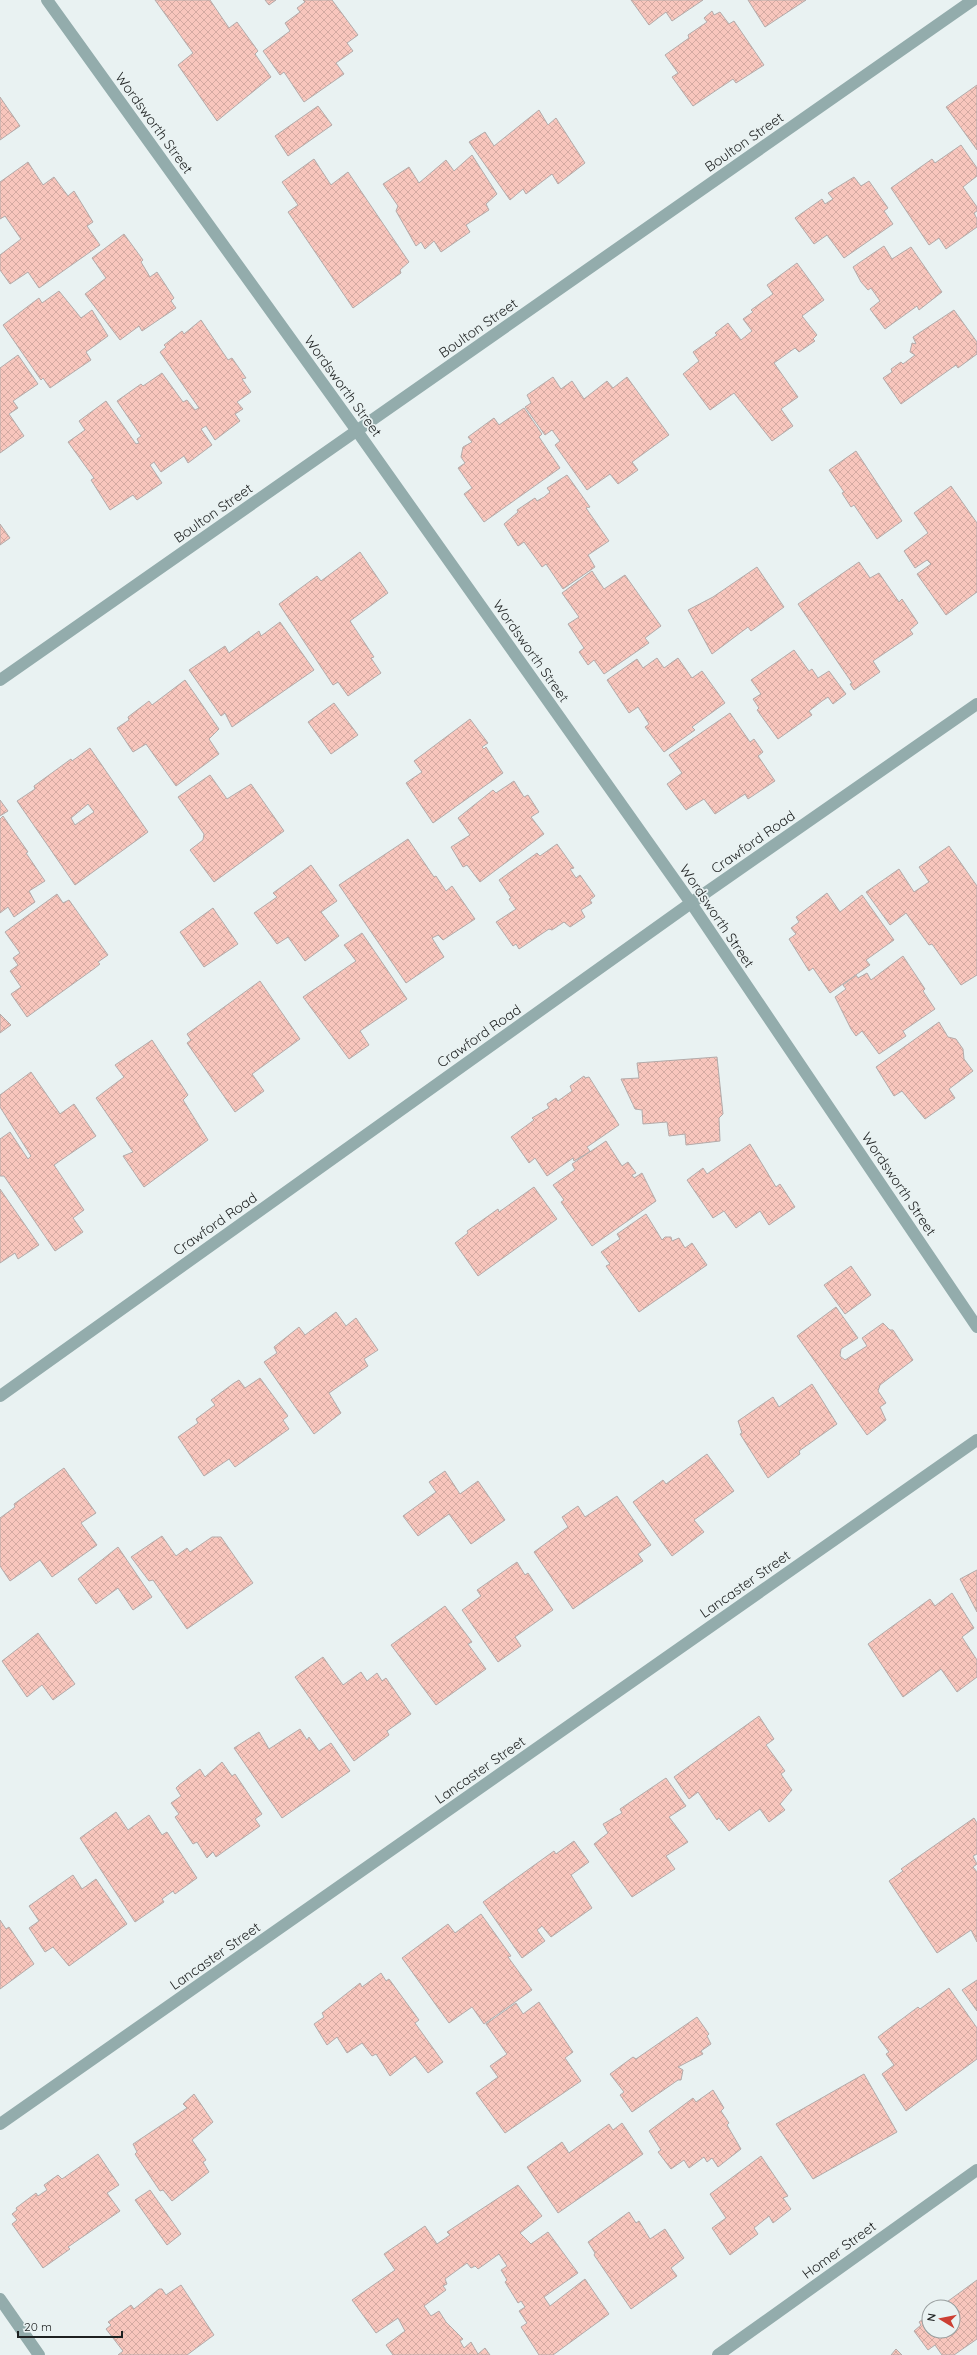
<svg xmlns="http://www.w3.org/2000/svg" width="977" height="2355" font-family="Quicksand,sans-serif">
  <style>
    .building { fill: url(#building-cross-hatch); stroke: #b3abaa; fill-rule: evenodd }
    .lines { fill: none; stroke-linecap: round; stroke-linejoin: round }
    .minor { stroke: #93acac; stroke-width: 12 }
    .labels { text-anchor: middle; stroke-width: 3.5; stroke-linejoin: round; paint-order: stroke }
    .street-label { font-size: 14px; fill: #1e2121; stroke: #e9f2f2 }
  </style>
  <defs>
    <pattern id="building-cross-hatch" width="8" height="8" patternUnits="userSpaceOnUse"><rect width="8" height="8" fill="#f8c6bd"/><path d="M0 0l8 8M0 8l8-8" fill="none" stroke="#d4aaa2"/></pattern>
  </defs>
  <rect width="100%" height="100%" fill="#e9f2f2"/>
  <g class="building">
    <polygon points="155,0 210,0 229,28 237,22 258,51 255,54 271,77 217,121 178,65 193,53"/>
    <polygon points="265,0 276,0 269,5"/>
    <polygon points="303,0 332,0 358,35 347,43 353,51 336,63 344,74 304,102 284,72 280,75 263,51 290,31 285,23 300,12 297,8 305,2"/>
    <polygon points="631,0 703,0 672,21 666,12 649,25"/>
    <polygon points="748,0 806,0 765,27"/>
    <polygon points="712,11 714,15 720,12 729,24 734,21 764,65 736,83 733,79 693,106 672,77 678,73 665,55 689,38 688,35 707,22 704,18"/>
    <polygon points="977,85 977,150 946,107"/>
    <polygon points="0,97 20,126 0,140"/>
    <polygon points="318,106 332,125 288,156 275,136"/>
    <polygon points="539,110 548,125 556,118 585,163 558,184 552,174 526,194 523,189 510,200 469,142 485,132 494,146"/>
    <polygon points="961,145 977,168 977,176 963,187 977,207 977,211 974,213 977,219 977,227 946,249 939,238 929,245 891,188 932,159 935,163"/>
    <polygon points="472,155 497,194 486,204 489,210 466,225 470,232 441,252 434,241 425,249 421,242 416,246 396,211 398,206 383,184 409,167 419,183 446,160 454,171"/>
    <polygon points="314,159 331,185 348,172 409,262 400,270 401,273 353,308 288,212 298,205 282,182"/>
    <polygon points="28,162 43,185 54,177 68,196 74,191 93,222 87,226 100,245 39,288 28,272 10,284 0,270 0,255 21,239 5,216 0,219 0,182"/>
    <polygon points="854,177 861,186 869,181 888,208 884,211 893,224 844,258 827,235 814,244 795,218 822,199 825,204 833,199 828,193"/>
    <polygon points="124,234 143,260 141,262 150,277 157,272 174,298 171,301 176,308 142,331 139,326 120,340 85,294 106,278 92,258"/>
    <polygon points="884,246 892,259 911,247 942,292 919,310 917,306 885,329 870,309 880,301 871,288 868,290 861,282 853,267"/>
    <polygon points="797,263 824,300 802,316 817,335 813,339 815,341 799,352 795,348 774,363 798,397 781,409 793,426 772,441 734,393 710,410 683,374 699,361 693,352 717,335 715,333 728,323 741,340 752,331 743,319 753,312 751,310 773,294 767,285"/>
    <polygon points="59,291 81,318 92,310 108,336 86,352 91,360 50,388 43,378 41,380 3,325 39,298 42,303"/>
    <polygon points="954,310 977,342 977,354 958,368 956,365 901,404 883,378 892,372 891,369 901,362 903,364 915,355 910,352 912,343 916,344 913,337"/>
    <polygon points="201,320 228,360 232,358 246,378 242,379 251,392 237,402 243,409 235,414 240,421 215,440 206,426 201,429 212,445 188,463 184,456 161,472 154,462 150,465 162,483 137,500 133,495 110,510 91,480 94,478 68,442 85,430 79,421 106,401 136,444 139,443 137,439 141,436 117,401 141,384 143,386 162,373 183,402 187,400 195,410 199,408 160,352 166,347 164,345 182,331 184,334"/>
    <polygon points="18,355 38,384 13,401 18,408 9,414 24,436 0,453 0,368"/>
    <polygon points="553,377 561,389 572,381 584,399 607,381 613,388 627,377 669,435 632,462 638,470 618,484 610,474 587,490 555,445 560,441 552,430 545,435 525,407 531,403 527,395"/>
    <polygon points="524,408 542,434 539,437 560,468 484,522 464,494 472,488 458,468 465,463 461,457 463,447 472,442 468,437 494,418 499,425"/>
    <polygon points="856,451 902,521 877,539 854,505 851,507 842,493 844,492 829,470"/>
    <polygon points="567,475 590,507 586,508 609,541 588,555 595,567 563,589 546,564 542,567 524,542 518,546 504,524 518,512 517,510 535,498 537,501 544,497 550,492 547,488"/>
    <polygon points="951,486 977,523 977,592 946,615 917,574 931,564 927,560 915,568 904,551 928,533 914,513"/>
    <polygon points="0,524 10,538 0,545"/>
    <polygon points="360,552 388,593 350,621 374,657 371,658 381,673 348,696 338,682 333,685 279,604 317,576 321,581"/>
    <polygon points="859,562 870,578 879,573 899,602 902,599 918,623 910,630 913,634 873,661 880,672 854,690 850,684 852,683 798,604"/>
    <polygon points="757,567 784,607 751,631 748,627 712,654 688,610 713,597"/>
    <polygon points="592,571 604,589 625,575 661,626 645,638 649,643 604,674 594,660 588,665 579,652 584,648 568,624 579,617 562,593"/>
    <polygon points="280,622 314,670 232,727 225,713 221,716 189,670 225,646 229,653 259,631 261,636"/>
    <polygon points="794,650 809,671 812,669 818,678 829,671 846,694 833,704 828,697 822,701 809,711 812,715 778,739 757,710 759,708 753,699 761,694 751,680"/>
    <polygon points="657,658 664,668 678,658 692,678 702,671 725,703 692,727 695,730 664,752 645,727 649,724 638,707 629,713 607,680 637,659 643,668"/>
    <polygon points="185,680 219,729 209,739 219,754 176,786 146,744 133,752 117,728 129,720 128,717 149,701 152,705"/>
    <polygon points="334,703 358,735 331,754 308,722"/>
    <polygon points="730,713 750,742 754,739 763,752 758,756 775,781 748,799 745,794 715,814 704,799 686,810 667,784 682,773 669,755"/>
    <polygon points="470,719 488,743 482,747 484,749 486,747 503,773 433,823 406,783 422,772 414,761"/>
    <path d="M90,748L148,832L75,885L17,801L35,789L34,786L71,759L72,761ZM88,804L94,812L75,825L71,818Z"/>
    <polygon points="210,775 227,799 251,784 284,831 214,882 190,850 203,840 204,834 178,797"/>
    <polygon points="514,781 524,797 528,795 539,812 531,817 544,834 480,882 467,865 463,867 451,847 470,835 458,818 493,790 496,793"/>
    <polygon points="0,800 8,811 0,816"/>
    <polygon points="3,816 28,852 26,853 45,881 29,891 35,902 14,917 8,907 0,913 0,819"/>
    <polygon points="408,839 434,877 436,876 446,891 452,886 475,919 443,940 438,935 432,938 444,957 406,983 339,885"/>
    <polygon points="557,844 574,868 570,869 576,878 580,875 595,896 590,900 592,903 581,910 585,917 570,927 564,922 552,930 549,929 519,949 516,944 513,946 496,922 516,909 509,899 511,898 499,880 537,853 540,856"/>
    <polygon points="949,846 977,886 977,975 961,985 932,944 929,945 906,913 890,925 866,892 899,869 914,892 929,882 919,867"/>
    <polygon points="311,865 337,901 321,912 339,936 305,961 288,937 277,944 254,913 277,897 273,893"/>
    <polygon points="827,893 840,912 862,895 894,940 866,960 870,965 830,993 813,968 809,971 789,939 796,934 791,928 799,922 796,917"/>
    <polygon points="57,894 63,903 69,900 108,955 98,962 100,964 95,968 27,1017 11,994 21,987 10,971 18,965 13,958 20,953 5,932"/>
    <polygon points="213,908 238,944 204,967 180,932"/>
    <polygon points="362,933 407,999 360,1031 369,1045 349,1059 303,997 356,961 344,945"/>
    <polygon points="903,956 925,989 923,991 935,1009 903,1031 906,1036 879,1054 862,1031 856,1036 851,1029 835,997 846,989 843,985 856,975 858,978 867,973 871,980"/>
    <polygon points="260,981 300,1039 252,1074 264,1091 235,1112 187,1043 191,1040 187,1034"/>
    <polygon points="0,1014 11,1025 0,1033"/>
    <polygon points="939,1022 948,1037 956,1039 963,1049 964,1059 973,1071 949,1089 955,1098 925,1119 902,1091 894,1096 876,1067"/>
    <polygon points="152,1040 188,1095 183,1100 208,1140 144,1187 123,1156 133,1152 96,1098 124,1077 115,1065"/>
    <polygon points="717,1057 723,1114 719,1118 720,1141 686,1145 685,1134 669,1136 667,1122 643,1124 642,1110 635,1109 621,1079 639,1078 637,1063"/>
    <polygon points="31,1072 60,1114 74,1104 96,1136 54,1165 84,1210 73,1218 83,1232 55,1251 4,1176 0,1176 0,1139 10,1132 28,1159 31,1156 0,1107 0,1095"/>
    <polygon points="584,1076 585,1078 589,1077 619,1125 587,1147 590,1151 586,1154 574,1161 573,1158 547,1176 535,1158 529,1163 511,1137 534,1120 532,1118 549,1108 547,1104 556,1098 558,1101 572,1091 570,1086"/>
    <polygon points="606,1141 622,1166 628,1162 636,1173 632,1175 634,1178 642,1173 656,1201 592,1246 561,1202 564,1200 553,1185 575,1170 572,1164"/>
    <polygon points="750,1144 776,1187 780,1184 795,1207 769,1225 760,1211 736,1228 724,1211 713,1218 687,1180 703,1168 707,1174"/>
    <polygon points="534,1187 557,1219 478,1276 455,1243 468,1233 467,1231 498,1209 499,1212"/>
    <polygon points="0,1189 39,1245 18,1259 15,1253 0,1263"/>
    <polygon points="646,1214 662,1240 665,1237 671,1237 672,1241 679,1238 685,1248 692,1243 707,1265 639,1312 606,1266 610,1264 601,1252 620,1239 617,1234"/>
    <polygon points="851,1266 871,1295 845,1314 824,1285"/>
    <polygon points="836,1307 858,1338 841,1349 840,1356 845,1360 867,1346 862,1338 883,1323 890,1330 893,1330 913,1360 880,1385 878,1391 886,1403 880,1407 886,1420 867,1435 797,1336"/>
    <polygon points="336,1312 346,1326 356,1318 378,1350 364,1359 368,1366 329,1393 341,1413 314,1434 264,1362 277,1353 274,1347 299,1327 305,1335"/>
    <polygon points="260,1378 288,1416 283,1420 289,1429 235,1467 229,1459 204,1476 178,1437 198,1423 196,1419 215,1405 211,1400 234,1383 239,1380 245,1388"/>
    <polygon points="812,1384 837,1424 799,1451 800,1454 768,1478 740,1434 742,1433 738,1421 773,1397 779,1407"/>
    <polygon points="707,1454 734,1491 694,1520 704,1532 672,1556 633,1502 663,1480 666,1484"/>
    <polygon points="64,1468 96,1513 81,1523 97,1545 52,1577 40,1560 10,1581 0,1566 0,1518 15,1507 14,1504"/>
    <polygon points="445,1471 460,1494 478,1481 505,1520 471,1544 449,1514 418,1536 403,1516 436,1492 429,1482"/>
    <polygon points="617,1496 651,1545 638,1554 643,1561 573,1609 534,1552 568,1527 562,1517 578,1506 585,1517"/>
    <polygon points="162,1536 176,1556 187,1548 190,1552 212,1537 221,1537 253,1583 187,1629 153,1580 149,1581 131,1557"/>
    <polygon points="118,1547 152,1597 133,1610 118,1588 96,1604 78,1579"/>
    <polygon points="517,1562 525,1575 528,1573 553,1610 515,1637 521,1646 498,1662 462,1610 481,1596 477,1590"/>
    <polygon points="977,1570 977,1612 960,1579"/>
    <polygon points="952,1593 974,1628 962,1637 977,1660 977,1677 957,1692 941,1669 903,1697 868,1644 930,1599 935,1606"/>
    <polygon points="445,1606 472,1642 468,1644 486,1669 436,1705 391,1645"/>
    <polygon points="38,1633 75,1684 53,1700 42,1685 27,1697 2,1661"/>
    <polygon points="323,1657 343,1685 361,1672 367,1681 377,1673 382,1681 386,1678 411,1714 387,1731 389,1735 354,1761 295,1677"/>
    <polygon points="759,1716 774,1739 766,1745 785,1771 781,1774 792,1790 780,1804 785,1810 769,1822 760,1809 729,1831 719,1818 717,1820 698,1792 689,1799 674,1777"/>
    <polygon points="300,1729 307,1740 309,1737 319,1751 331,1743 350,1771 282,1818 234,1748 259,1732 269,1749"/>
    <polygon points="222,1762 232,1776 235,1774 262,1814 255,1819 260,1826 216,1857 213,1852 207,1858 197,1842 193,1844 175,1817 179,1814 171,1803 181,1796 176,1788 179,1785 200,1769 205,1777"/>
    <polygon points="666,1778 686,1806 669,1817 688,1842 666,1856 675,1869 632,1897 594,1844 608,1833 603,1824 622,1813 620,1809"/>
    <polygon points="116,1812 128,1830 149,1815 162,1835 167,1832 197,1878 175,1894 173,1891 162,1899 164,1902 135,1922 80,1838"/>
    <polygon points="974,1818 977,1823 977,1854 973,1856 977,1864 973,1867 977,1872 977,1942 971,1930 937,1953 889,1881 903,1871 901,1869"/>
    <polygon points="574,1841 589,1862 571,1875 592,1908 551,1937 542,1926 537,1930 545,1941 522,1958 483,1902 554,1851 556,1854"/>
    <polygon points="73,1875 82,1889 96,1879 127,1924 69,1966 53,1947 45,1952 29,1928 39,1921 29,1906"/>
    <polygon points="481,1914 511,1956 508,1957 532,1990 484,2024 472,2007 449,2023 402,1958 448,1924 455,1933"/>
    <polygon points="0,1920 6,1929 9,1927 34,1964 0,1989"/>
    <polygon points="381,1973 386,1981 389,1979 419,2020 415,2023 443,2062 428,2073 415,2056 390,2076 376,2054 372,2056 362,2043 347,2053 337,2037 327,2045 314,2024 324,2017 322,2013 360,1983 362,1987"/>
    <polygon points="977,1980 977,2011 962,1990"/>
    <polygon points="949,1988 977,2028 977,2059 906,2111 882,2074 894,2065 886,2054 889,2052 878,2037 918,2007 920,2009"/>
    <polygon points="539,2002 573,2052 565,2058 581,2081 505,2133 476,2093 498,2077 490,2066 507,2054 486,2024 516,2003 523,2014"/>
    <polygon points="697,2017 709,2034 707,2036 711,2044 701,2051 703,2054 678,2067 683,2070 681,2080 678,2080 632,2112 620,2095 624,2092 610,2074 633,2057 636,2059"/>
    <polygon points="864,2074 897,2132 813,2179 776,2124"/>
    <polygon points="713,2090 724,2108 721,2111 729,2123 727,2125 741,2149 718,2167 712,2158 707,2162 704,2157 689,2168 684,2160 671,2169 658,2152 661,2150 649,2131 693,2098 696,2102"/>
    <polygon points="194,2094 213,2122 192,2140 206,2160 203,2162 209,2172 172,2201 163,2190 160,2191 135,2154 137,2152 133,2144 187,2108 183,2104"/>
    <polygon points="622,2123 643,2154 558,2213 527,2167 562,2142 569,2153 609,2124 613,2130"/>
    <polygon points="98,2154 119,2185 107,2193 120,2211 68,2247 70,2249 43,2268 12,2224 17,2220 12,2214 17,2210 16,2208 36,2193 38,2196 47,2190 44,2185 58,2175 62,2179"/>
    <polygon points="761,2156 788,2196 783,2198 791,2209 773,2223 769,2216 754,2228 758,2234 730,2255 712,2228 726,2218 710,2194"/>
    <polygon points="518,2185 542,2216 520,2233 531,2244 548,2232 578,2273 544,2297 550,2306 585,2279 609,2314 553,2355 539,2355 521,2327 527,2323 519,2311 525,2307 521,2301 518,2303 505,2282 507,2280 501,2270 507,2266 499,2254 478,2269 475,2266 471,2268 467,2263 445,2279 447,2284 443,2286 446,2290 424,2306 431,2316 439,2311 446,2322 463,2339 460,2341 464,2348 471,2342 478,2354 485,2348 490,2355 393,2355 386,2345 405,2331 398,2318 376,2333 352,2300 395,2270 384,2254 425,2226 437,2244 450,2235 447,2232"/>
    <polygon points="150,2190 181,2234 167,2245 135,2200"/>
    <polygon points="629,2212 636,2223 639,2221 650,2239 665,2229 684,2258 671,2268 677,2276 631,2309 594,2255 595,2253 588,2242"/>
    <polygon points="977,2280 977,2339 954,2355 942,2355 935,2345 928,2350 914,2331 921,2325 919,2322 929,2315 929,2331 953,2331 953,2307 940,2307"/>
    <polygon points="181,2285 214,2335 187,2355 118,2355 123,2351 106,2329 111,2325 108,2322 131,2305 134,2309 159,2289 162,2289 166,2295"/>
    <polygon points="896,2349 902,2355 891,2355"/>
  </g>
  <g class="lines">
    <g class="minor">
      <polyline points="47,0 357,431 691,903 977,1327"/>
      <polyline points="0,680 973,0"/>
      <polyline points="0,1396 691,903 977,704"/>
      <polyline points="0,2124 977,1440"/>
      <polyline points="0,2299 39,2355"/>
      <polyline points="718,2355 977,2170"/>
    </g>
  </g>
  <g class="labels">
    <g class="street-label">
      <text transform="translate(154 123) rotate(54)" y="5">Wordsworth Street</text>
      <text transform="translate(744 142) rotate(-35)" y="5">Boulton Street</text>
      <text transform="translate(478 328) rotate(-35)" y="5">Boulton Street</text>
      <text transform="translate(343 386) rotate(54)" y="5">Wordsworth Street</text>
      <text transform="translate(213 513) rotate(-35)" y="5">Boulton Street</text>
      <text transform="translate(531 651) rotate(55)" y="5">Wordsworth Street</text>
      <text transform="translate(753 842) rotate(-35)" y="5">Crawford Road</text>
      <text transform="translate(717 916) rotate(56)" y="5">Wordsworth Street</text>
      <text transform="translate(479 1036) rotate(-35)" y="5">Crawford Road</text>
      <text transform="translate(899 1184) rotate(56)" y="5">Wordsworth Street</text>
      <text transform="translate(215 1224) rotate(-35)" y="5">Crawford Road</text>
      <text transform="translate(745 1584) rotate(-35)" y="5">Lancaster Street</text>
      <text transform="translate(480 1770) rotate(-35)" y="5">Lancaster Street</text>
      <text transform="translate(215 1956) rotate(-35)" y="5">Lancaster Street</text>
      <text transform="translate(839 2250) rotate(-36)" y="5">Homer Street</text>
    </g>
  </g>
  <g transform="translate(941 2319) rotate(280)"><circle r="19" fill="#e9f2f2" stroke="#989e9e"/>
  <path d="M0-3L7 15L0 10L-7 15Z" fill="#cc3f33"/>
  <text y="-6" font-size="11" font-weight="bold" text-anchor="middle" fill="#1e2121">N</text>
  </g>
  <path d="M18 2331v6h104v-6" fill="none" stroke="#1e2121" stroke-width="2"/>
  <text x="24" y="2331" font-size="12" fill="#1e2121" stroke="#e9f2f2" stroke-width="3" paint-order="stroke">20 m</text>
</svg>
